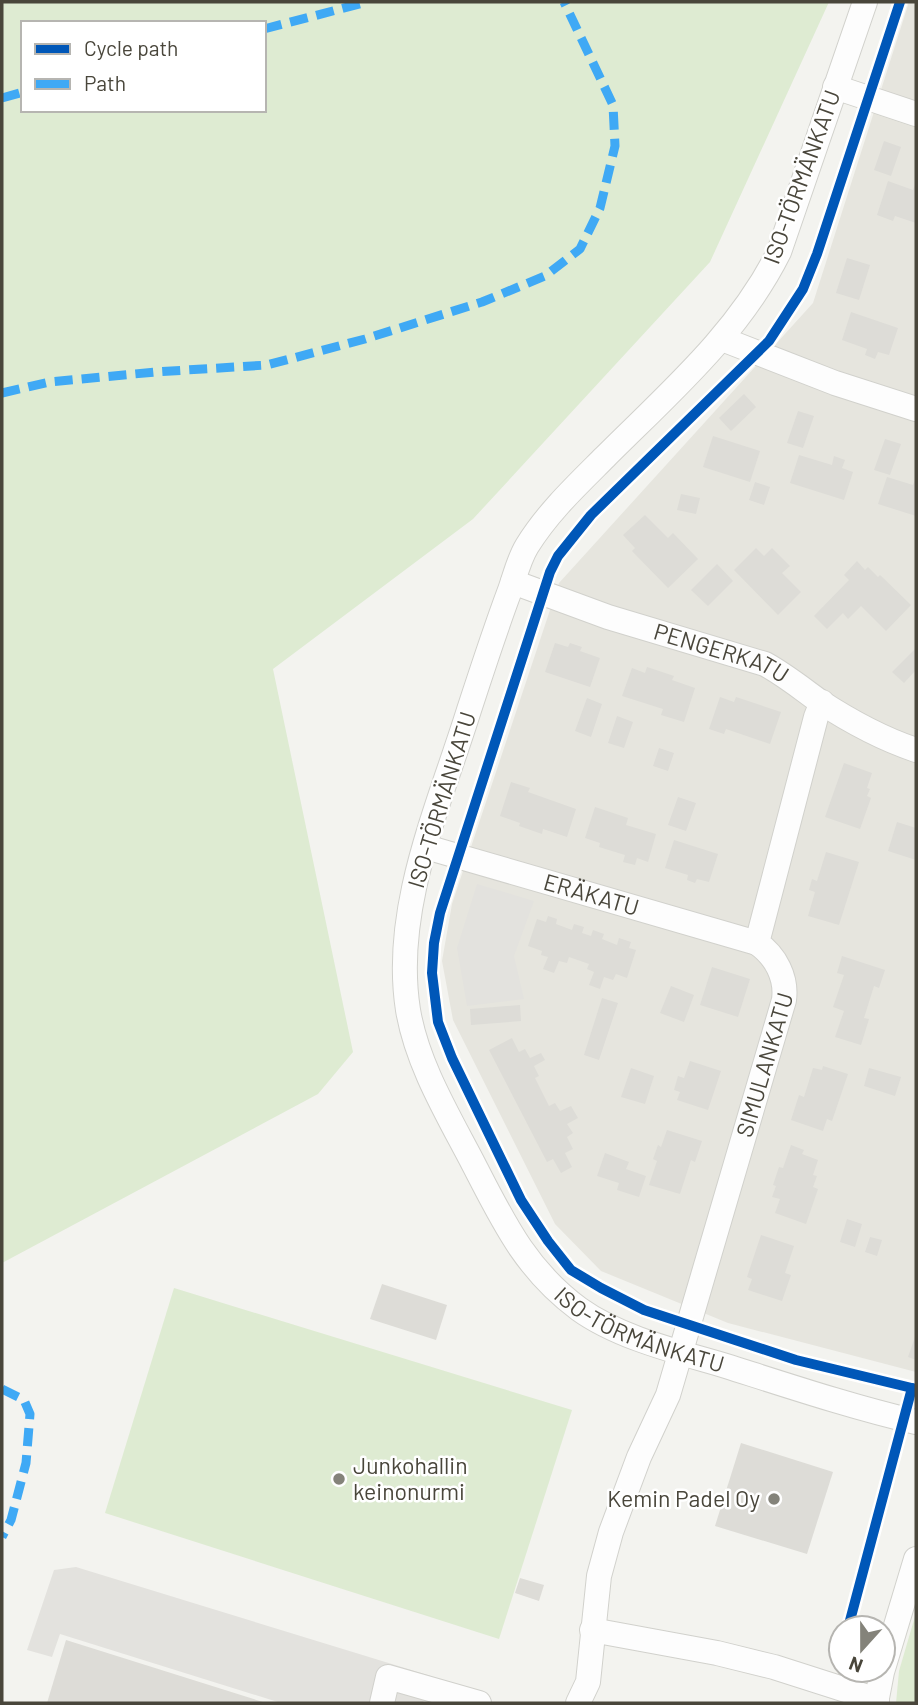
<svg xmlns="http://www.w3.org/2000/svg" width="918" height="1705" font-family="Barlow,sans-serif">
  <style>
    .residential { fill: #e6e5de }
    .green { fill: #deebd2; fill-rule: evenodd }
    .parking { fill: #e3e2de }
    .building { fill: #dddcd7 }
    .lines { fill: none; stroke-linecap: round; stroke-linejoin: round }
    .minor-casing { stroke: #d1d1cc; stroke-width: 26 }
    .minor { stroke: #fdfdfd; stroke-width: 24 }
    .quiet { stroke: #3fa9f5; stroke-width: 9; stroke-dasharray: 18 9; stroke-linecap: butt }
    .cycleway-casing { stroke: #fff; stroke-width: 15 }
    .cycleway { stroke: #0057b8; stroke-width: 10 }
    .poi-dot { fill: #84837a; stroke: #fff; stroke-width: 2.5 }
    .labels { text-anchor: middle; stroke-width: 5; stroke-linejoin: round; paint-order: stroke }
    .street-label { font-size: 23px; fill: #49463b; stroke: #fff }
    .poi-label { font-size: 23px; fill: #49463b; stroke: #fff; text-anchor: start }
  </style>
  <rect width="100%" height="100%" fill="#f3f3ef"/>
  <polygon class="residential" points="909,2 916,2 916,1372 728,1323 601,1271 555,1224 453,1020 442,961 452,904 559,583 813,303"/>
  <g class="green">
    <path d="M2,2H829L710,262L473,519L273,669L353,1052L318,1094L2,1263ZM23,23H264V110H23Z"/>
    <polygon points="174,1288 572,1410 499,1639 105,1513"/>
    <polygon points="916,1613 916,1703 896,1703 899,1671"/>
  </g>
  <g class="parking">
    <polygon points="477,884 534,901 514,956 524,999 467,1006 457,948"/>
    <polygon points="76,1567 431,1676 423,1703 281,1703 60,1634 52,1657 27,1650 54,1570"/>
  </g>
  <g class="building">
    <polygon points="884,141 901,147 891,176 874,170"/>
    <polygon points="888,181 913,190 916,182 916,223 895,216 893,221 877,215"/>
    <polygon points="847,258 870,265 859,300 836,293"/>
    <polygon points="851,312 898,328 889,355 878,352 875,359 865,355 867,349 842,340"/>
    <polygon points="744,394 756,407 731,431 719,418"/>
    <polygon points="798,411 814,416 803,448 787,443"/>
    <polygon points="713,436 760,451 750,482 703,467"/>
    <polygon points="885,439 901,444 890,475 874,470"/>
    <polygon points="799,455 832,465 834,456 845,460 842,468 853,472 844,500 790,483"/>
    <polygon points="887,477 913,485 916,477 916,516 878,504"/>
    <polygon points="755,482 770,487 764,505 749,500"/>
    <polygon points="681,494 700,498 696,514 677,510"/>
    <polygon points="645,515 668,538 673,533 698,559 668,588 632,551 635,548 623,535"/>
    <polygon points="756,548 764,556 772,548 790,566 782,573 801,592 778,615 734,570"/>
    <polygon points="857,561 865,570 868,567 878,577 880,575 911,605 886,631 861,606 848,619 843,613 827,629 814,616 849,580 844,575"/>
    <polygon points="717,564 733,581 708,606 691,590"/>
    <polygon points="555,643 568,647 570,643 582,647 580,651 600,658 590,687 545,672"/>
    <polygon points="915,649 916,670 904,683 892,672"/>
    <polygon points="647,667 674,676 672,680 695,688 684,722 661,715 663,709 622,696 632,668 645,673"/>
    <polygon points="720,697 734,702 736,697 781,712 770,744 726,729 724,734 709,729"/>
    <polygon points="587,698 602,704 591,737 575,731"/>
    <polygon points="617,716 633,722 624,748 608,743"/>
    <polygon points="659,748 674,753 668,771 653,766"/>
    <polygon points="844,763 872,773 867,788 870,789 867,796 871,798 860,829 825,817"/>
    <polygon points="511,782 530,788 528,792 576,809 567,837 543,829 542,834 519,826 520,823 500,816"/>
    <polygon points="678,797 696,803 686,831 668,825"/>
    <polygon points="595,807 628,818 626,825 656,834 648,862 637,858 635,865 623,862 625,855 599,847 600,843 585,838"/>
    <polygon points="897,822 916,828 916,860 888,851"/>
    <polygon points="674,840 718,854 709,882 697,879 695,883 687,880 688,875 665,868"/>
    <polygon points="826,852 859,862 839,925 808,916 815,892 809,890 812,879 817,881"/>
    <polygon points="548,916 557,919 556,924 572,930 574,924 584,927 582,933 591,936 593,930 604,934 602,939 617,945 619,938 631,942 629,948 636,950 627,978 616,974 613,980 604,977 600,989 589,985 594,972 587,969 589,964 569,957 567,963 559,961 554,973 543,969 548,957 541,955 542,951 528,946 537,919 546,922"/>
    <polygon points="842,956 885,970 879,988 874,986 864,1018 869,1019 861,1045 835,1037 844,1011 833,1007 844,975 837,973"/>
    <polygon points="712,967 750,979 738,1017 700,1005"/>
    <polygon points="671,986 694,995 684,1022 660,1013"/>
    <polygon points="602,998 618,1003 599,1060 584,1055"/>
    <polygon points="520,1005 521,1021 471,1025 470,1009"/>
    <polygon points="512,1038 519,1052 525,1049 530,1058 541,1053 545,1060 534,1066 539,1076 535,1078 549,1106 555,1103 560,1111 571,1106 578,1118 567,1124 573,1133 567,1137 573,1149 565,1153 572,1167 561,1173 553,1159 547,1162 489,1050"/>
    <polygon points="690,1061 721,1071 708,1110 677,1100 680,1092 674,1090 678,1076 684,1078"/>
    <polygon points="823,1066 848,1074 832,1121 827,1119 823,1131 791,1120 799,1095 804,1097 813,1068 822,1070"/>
    <polygon points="631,1068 654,1076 645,1104 621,1097"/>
    <polygon points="869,1068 901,1077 895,1096 864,1086"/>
    <polygon points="667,1130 702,1141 695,1162 691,1160 680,1194 649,1185 657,1161 653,1159 658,1145 661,1147"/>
    <polygon points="791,1145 804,1150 802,1154 818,1160 813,1175 817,1176 813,1187 818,1189 806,1224 775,1213 780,1199 772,1197 776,1186 773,1185 779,1167 783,1168"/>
    <polygon points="605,1153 629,1162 626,1169 646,1176 639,1197 617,1190 619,1183 597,1176"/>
    <polygon points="847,1219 862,1224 855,1247 840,1242"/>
    <polygon points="761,1235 794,1246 785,1273 791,1275 782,1301 748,1290 752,1279 747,1277"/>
    <polygon points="870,1237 882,1240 877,1256 865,1252"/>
    <polygon points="382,1284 447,1305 436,1340 370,1319"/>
    <polygon points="916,1334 916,1360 908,1357"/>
    <polygon points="741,1443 833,1472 807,1554 715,1526"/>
    <polygon points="520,1578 544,1585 539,1601 515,1593"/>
    <polygon points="66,1640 266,1703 47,1703"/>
  </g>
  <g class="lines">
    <g class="minor-casing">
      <g id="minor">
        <path id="s1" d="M865,2L779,252C738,334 669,393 605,457C577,485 548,512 527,546C519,559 515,576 510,590C495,630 482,670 469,710C439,806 392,909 408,1010C417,1064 448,1115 473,1163C503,1221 525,1269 579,1309C619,1338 679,1352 726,1366C789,1386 852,1407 916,1422"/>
        <polyline points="835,87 916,114"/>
        <polyline points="722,339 835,383 916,409"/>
        <path id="s2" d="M513,582L608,617L765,664C785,675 801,688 819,701C848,720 883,739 916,750"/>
        <path id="s3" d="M426,847L757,943"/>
        <polyline points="592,1630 717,1653 774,1667 877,1700"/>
        <polyline points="382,1703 388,1677 479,1703"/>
        <path id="s4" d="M578,1703L588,1682L599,1576L611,1532L639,1457L668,1395L784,1000C787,978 776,956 757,943L816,717L822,702"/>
        <polyline points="876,1703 882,1672 916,1559"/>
      </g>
    </g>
    <use href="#minor" class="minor"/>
    <g class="quiet">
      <polyline points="264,29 367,2"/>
      <polyline points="2,98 23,92"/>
      <polyline points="2,393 50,382 155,372 267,365 365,339 482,302 545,276 580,249 600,208 615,146 613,105 564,2"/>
      <polyline points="2,1389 24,1400 30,1414 26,1463 11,1520 2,1537"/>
    </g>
    <g class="cycleway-casing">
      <g id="cycleway">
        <polyline points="900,2 817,254 803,289 769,341 591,515 558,556 550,572 440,913 434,943 432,973 438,1022 452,1058 521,1200 548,1241 571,1270 601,1288 644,1310 796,1360 916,1389"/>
        <polyline points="848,1628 912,1388"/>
      </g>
    </g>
    <use href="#cycleway" class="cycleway"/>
  </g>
  <g class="poi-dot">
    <circle cx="339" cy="1479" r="7"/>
    <circle cx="774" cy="1499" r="7"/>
  </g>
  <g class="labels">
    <g class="street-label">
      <text transform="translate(802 177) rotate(-70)" y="8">ISO-TÖRMÄNKATU</text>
      <text dy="8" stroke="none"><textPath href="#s2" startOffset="220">PENGERKATU</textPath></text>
      <text transform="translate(442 800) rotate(-73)" y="8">ISO-TÖRMÄNKATU</text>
      <text dy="8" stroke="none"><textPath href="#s3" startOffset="172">ERÄKATU</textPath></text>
      <text dy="8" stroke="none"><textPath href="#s4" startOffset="668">SIMULANKATU</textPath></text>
      <text dy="8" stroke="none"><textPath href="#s1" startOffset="1550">ISO-TÖRMÄNKATU</textPath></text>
    </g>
    <g class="poi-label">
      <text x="353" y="1474">Junkohallin<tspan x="353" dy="26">keinonurmi</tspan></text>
      <text x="760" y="1507" text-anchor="end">Kemin Padel Oy</text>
    </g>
  </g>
  <rect width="918" height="1705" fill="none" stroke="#49463b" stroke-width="7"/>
  <rect x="21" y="21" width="245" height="91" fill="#ffffff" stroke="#b6b5b1" stroke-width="2"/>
  <rect x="35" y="44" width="35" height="10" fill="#0057b8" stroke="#b6b5b1" stroke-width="2"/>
  <text x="84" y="56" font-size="21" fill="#49463b">Cycle path</text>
  <rect x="35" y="79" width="35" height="10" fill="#3fa9f5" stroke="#b6b5b1" stroke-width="2"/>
  <text x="84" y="91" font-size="21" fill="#49463b">Path</text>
  <g transform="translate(862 1649) rotate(201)"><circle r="33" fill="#ffffff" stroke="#b6b5b1" stroke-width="2"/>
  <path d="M0-5L12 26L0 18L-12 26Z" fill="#84837a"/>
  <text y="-10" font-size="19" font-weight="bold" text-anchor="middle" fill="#49463b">N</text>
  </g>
</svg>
